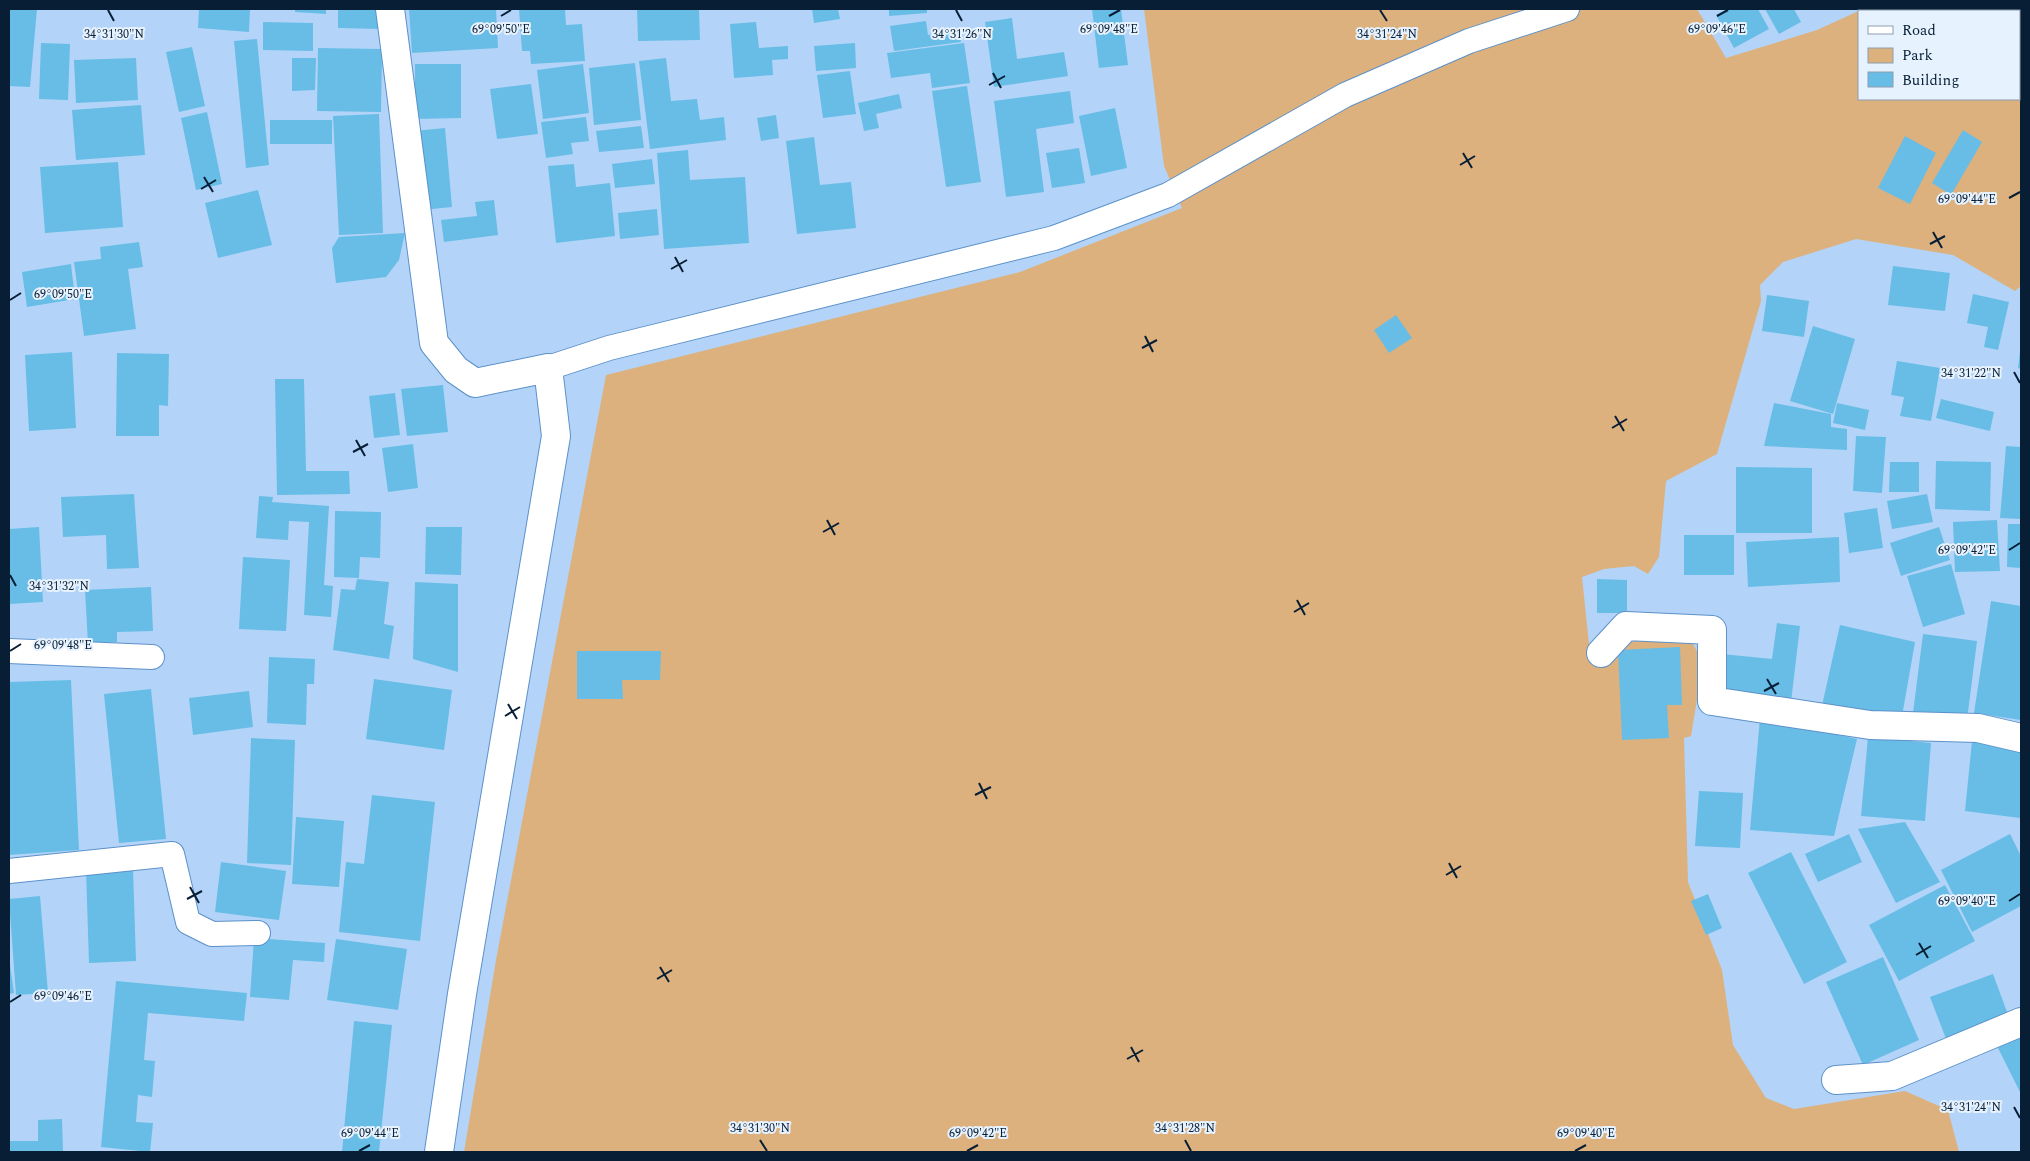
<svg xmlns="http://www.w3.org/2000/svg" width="2030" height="1161" font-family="Spectral,serif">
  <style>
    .green { fill: #dcb17d }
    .building { fill: #67bde6 }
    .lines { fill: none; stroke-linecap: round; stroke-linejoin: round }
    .service-casing { stroke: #5c91c9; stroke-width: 26 }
    .minor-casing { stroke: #5c91c9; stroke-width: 30 }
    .service { stroke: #fff; stroke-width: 24 }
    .minor { stroke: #fff; stroke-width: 28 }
    .ticks { fill: none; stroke: #081e34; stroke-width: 2 }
    .ticks-label { font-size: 12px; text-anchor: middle; fill: #081e34; stroke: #e7f2ff; stroke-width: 4; stroke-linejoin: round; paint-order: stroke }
  </style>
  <rect width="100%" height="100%" fill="#b3d4f8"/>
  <polygon class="green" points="1144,9 1697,9 1726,58 1817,30 1863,9 2013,9 2017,10 1859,11 1859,99 2019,99 2019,15 2021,21 2021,286 2015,291 1953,255 1856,239 1783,262 1760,285 1761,301 1717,454 1666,481 1659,557 1648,574 1634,566 1604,569 1582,577 1589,644 1690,638 1703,663 1691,736 1684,738 1688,882 1722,970 1733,1045 1766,1098 1794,1109 1905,1091 1948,1110 1959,1152 464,1152 496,960 606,375 1020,272 1182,208 1164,166"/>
  <g class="building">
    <polygon points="9,9 37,9 30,87 9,86"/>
    <polygon points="199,9 250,9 249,32 198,28"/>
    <polygon points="295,9 326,9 326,14 295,12"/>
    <polygon points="338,9 380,9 380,29 338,28"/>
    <polygon points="409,9 496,9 498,48 412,53"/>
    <polygon points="519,9 565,9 566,25 582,24 585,61 531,64 530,51 522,51"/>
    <polygon points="637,9 699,9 700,40 638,41"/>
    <polygon points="812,9 838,9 840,19 814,23"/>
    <polygon points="889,9 927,9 927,13 889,16"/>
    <polygon points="1092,9 1121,9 1128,65 1099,68"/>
    <polygon points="1727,9 1758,9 1769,29 1734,48 1716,15"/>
    <polygon points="1765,9 1794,9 1801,22 1779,34"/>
    <polygon points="1012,18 1017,59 1064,52 1068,76 994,87 985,22"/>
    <polygon points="926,21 928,35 959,31 961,42 894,51 890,26"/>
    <polygon points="263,22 313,23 313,51 263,50"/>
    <polygon points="756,22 759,48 788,46 788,59 772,60 773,75 734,78 730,24"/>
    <polygon points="257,39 269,165 246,168 234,41"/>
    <polygon points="41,43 70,44 68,100 39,99"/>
    <polygon points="855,43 856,68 816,71 814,46"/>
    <polygon points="964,43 970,83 932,88 930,73 891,78 887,53"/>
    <polygon points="192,47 205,106 179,112 166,52"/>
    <polygon points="318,48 382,49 381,112 317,111"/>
    <polygon points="136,58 138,100 76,103 74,60"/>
    <polygon points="292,58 316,58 315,90 292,91"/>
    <polygon points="666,58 671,101 697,99 700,120 724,117 726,140 650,149 639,61"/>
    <polygon points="635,63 641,120 594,125 589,68"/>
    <polygon points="415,64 461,64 461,118 415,119"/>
    <polygon points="583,64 589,113 543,119 537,70"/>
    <polygon points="850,71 856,114 823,118 817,75"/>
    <polygon points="531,84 538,134 497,139 490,89"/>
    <polygon points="967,86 981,182 946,187 932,91"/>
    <polygon points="1070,91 1074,123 1036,129 1044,192 1006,197 994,101"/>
    <polygon points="899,94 902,108 876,114 879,128 864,131 858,103"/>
    <polygon points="141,105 145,155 76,160 72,110"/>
    <polygon points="1115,108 1127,168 1091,176 1079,116"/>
    <polygon points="207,112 222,184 196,190 181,118"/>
    <polygon points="379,114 383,233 339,235 333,116"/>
    <polygon points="776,115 779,138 761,141 757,118"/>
    <polygon points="586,117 589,141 571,143 573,154 546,158 541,122"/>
    <rect x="270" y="120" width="62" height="24"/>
    <polygon points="641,126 644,148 599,152 596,131"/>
    <polygon points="445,128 452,207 422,210 414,131"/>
    <polygon points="1963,130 1982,142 1951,195 1932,183"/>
    <polygon points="1905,136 1936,153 1910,204 1878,188"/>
    <polygon points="814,137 820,185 851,182 856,228 797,234 786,141"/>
    <polygon points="1079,148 1085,183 1052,188 1046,153"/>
    <polygon points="688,150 690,180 745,177 749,243 664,249 657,153"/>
    <polygon points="652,159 655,184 615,188 612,164"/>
    <polygon points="118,162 123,227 45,233 40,167"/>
    <polygon points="574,164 576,187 610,183 615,236 556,243 548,166"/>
    <polygon points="258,190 272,245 218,258 205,203"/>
    <polygon points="494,200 498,235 444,242 441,220 477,216 475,202"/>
    <polygon points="657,209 659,235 620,239 618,213"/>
    <polygon points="405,233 399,260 386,277 336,283 332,248 339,237"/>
    <polygon points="139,242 143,267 128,269 136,329 84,336 74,262 101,259 100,247"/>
    <polygon points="71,264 75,299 27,307 22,272"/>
    <polygon points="1893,266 1950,273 1945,311 1888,305"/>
    <polygon points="1973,294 2009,302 1998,350 1984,347 1988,327 1967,323"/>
    <polygon points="1767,295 1809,301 1804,337 1762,331"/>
    <polygon points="1396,315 1412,338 1389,353 1374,330"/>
    <polygon points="1813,326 1855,339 1833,414 1790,401"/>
    <polygon points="2020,351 2021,351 2021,369 2018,368"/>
    <polygon points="72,352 76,428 29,431 25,355"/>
    <polygon points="117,353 169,354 168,406 159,405 159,436 116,436"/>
    <polygon points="1897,361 1940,368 1931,421 1900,416 1904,397 1891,395"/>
    <polygon points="275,379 304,379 306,471 349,471 350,494 277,495"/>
    <polygon points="443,385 448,432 407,436 401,389"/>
    <polygon points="395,393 400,435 374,438 369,396"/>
    <polygon points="1941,399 1994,412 1990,431 1936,418"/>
    <polygon points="1774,403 1831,414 1831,427 1847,429 1847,450 1764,446"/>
    <polygon points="1837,403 1869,410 1865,430 1833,423"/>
    <polygon points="1856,436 1886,437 1882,493 1853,491"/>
    <polygon points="413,444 418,488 388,492 382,448"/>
    <polygon points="2006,446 2021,447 2021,519 2000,518"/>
    <polygon points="1936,461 1991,462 1990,511 1935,509"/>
    <polygon points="1890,462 1919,462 1919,492 1889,492"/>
    <polygon points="1736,467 1812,468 1812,533 1736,533"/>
    <polygon points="134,494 139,568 107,569 106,535 63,537 61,497"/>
    <polygon points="1927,494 1933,522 1892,529 1887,501"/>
    <polygon points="259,496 273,497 272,502 329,506 324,585 333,586 331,617 304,615 309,522 289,521 288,540 256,538"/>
    <polygon points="1877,508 1883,548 1849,553 1844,513"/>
    <polygon points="335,511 381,512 380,558 360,557 359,578 334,577"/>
    <polygon points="1997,520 2000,571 1955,572 1953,522"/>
    <polygon points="2008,524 2021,524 2021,568 2007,567"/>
    <polygon points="39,527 43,602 9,604 9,529"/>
    <polygon points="426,527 462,527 461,575 425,574"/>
    <polygon points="1939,527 1950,560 1901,576 1890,543"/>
    <rect x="1684" y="535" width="50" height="40"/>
    <polygon points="1839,537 1840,582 1748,587 1746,542"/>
    <polygon points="243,557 290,560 286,631 239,629"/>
    <polygon points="1951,564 1965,614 1923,627 1907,576"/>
    <polygon points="357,579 389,582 384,624 394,626 389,659 333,650 341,589 355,590"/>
    <polygon points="1597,579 1627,580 1627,613 1597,613"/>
    <polygon points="415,582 458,584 458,672 413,659"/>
    <polygon points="151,587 153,631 117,632 117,642 88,644 85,590"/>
    <polygon points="1991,601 2021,606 2021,720 1974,713"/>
    <polygon points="1777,623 1800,626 1791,702 1718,693 1722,654 1772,659"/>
    <polygon points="1840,625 1915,642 1901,722 1821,710"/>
    <polygon points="1923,634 1977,641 1967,720 1913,713"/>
    <polygon points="1680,647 1682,705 1667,705 1669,738 1622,740 1618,650"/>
    <polygon points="577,651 661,651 660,680 622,680 623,699 577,699"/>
    <polygon points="269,657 315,659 314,684 307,684 306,725 267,723"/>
    <polygon points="374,679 452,690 444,750 366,739"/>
    <polygon points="71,680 79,850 9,855 9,682"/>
    <polygon points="151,689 166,839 119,843 104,694"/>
    <polygon points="249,691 253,727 193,735 189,698"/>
    <polygon points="1760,718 1857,739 1834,836 1750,830"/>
    <polygon points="1868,737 1931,743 1925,821 1861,816"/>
    <polygon points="251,738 295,740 291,865 247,863"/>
    <polygon points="1972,741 2021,747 2020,818 1965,811"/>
    <polygon points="1699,791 1743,793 1740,848 1695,846"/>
    <polygon points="372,795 435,802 420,941 339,932 346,862 364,864"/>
    <polygon points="296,817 344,821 339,887 292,884"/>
    <polygon points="1905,822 1940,882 1896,903 1858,829"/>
    <polygon points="1849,834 1862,862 1818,882 1805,854"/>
    <polygon points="2010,834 2021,856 2021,906 1972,932 1941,870"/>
    <polygon points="1791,852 1847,962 1804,984 1748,873"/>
    <polygon points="221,862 286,871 279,920 215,912"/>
    <polygon points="133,869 136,961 89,963 86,870"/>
    <polygon points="1945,885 1975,941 1899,981 1869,925"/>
    <polygon points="1708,894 1722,928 1706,935 1691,901"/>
    <polygon points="40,896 48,993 16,995 9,899"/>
    <polygon points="254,938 325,943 324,962 293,960 289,1000 250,997"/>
    <polygon points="336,939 407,949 398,1010 327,1000"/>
    <polygon points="1883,957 1919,1040 1863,1065 1826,982"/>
    <polygon points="9,958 14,993 9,994"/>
    <polygon points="1993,974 2010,1020 1948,1044 1930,997"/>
    <polygon points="116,981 247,993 244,1021 148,1013 144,1060 155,1061 152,1097 138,1095 136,1122 153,1123 150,1152 101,1147"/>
    <polygon points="354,1021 392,1025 379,1152 342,1152"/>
    <polygon points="2021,1028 2021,1094 1993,1038"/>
    <polygon points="62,1119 63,1152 9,1152 9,1141 38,1141 38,1120"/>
  </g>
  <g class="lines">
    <g class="service-casing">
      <g id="service">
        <polyline points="548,368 609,348 1054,238 1168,195 1345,95 1469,41 1567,9"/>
        <polyline points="9,651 152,657"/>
        <polyline points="9,871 172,854 188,922 212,934 258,933"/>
      </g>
    </g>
    <g class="minor-casing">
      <g id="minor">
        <polyline points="390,9 434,343 456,370 475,383 548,368 556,436 462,994 439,1152"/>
        <polyline points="1601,653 1626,626 1712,630 1712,701 1870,725 1978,728 2021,738"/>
        <polyline points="1836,1080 1892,1076 2021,1022"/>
      </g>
    </g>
    <use href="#service" class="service"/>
    <use href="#minor" class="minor"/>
  </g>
  <path class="ticks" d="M108,10L114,21M956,10L962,21M1380,10L1387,21M501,16L511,10M1109,16L1120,10M1717,16L1728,10M993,73L1001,88M989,85L1005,76M1463,153L1472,168M1460,165L1475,156M204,177L213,192M201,189L216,180M2009,198L2020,192M1933,232L1942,248M1930,244L1945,236M675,257L683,272M671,269L687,260M10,300L21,293M1145,336L1153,352M1142,348L1157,340M2014,372L2020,383M1615,416L1624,431M1612,428L1627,419M356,440L365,456M353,452L368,444M827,520L835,535M823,532L839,523M2009,550L2020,543M10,575L16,586M1297,600L1305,615M1294,612L1309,603M10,651L21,644M1767,679L1776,694M1764,691L1779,683M508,704L517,719M505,716L520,707M979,783L987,799M975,795L991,787M1449,863L1457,878M1446,875L1461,866M190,887L199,903M187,899L202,891M2009,901L2020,894M1919,943L1928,958M1916,955L1931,946M660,967L669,982M657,979L672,970M10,1002L21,995M1131,1047L1139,1062M1127,1059L1143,1050M2014,1107L2020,1118M760,1140L767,1151M1185,1140L1191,1151M359,1151L370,1145M967,1151L978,1145M1575,1151L1586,1145"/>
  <g class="ticks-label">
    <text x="501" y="33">69°09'50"E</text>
    <text x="1109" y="33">69°09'48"E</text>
    <text x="1717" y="33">69°09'46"E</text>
    <text x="114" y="38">34°31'30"N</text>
    <text x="962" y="38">34°31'26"N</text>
    <text x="1387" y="38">34°31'24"N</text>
    <text x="1967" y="203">69°09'44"E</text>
    <text x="63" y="298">69°09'50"E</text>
    <text x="1971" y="377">34°31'22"N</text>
    <text x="1967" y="554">69°09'42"E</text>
    <text x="59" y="590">34°31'32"N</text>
    <text x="63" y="649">69°09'48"E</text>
    <text x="1967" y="905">69°09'40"E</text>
    <text x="63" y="1000">69°09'46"E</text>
    <text x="1971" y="1111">34°31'24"N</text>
    <text x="760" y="1132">34°31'30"N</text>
    <text x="1185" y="1132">34°31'28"N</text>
    <text x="370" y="1137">69°09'44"E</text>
    <text x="978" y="1137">69°09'42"E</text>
    <text x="1586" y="1137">69°09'40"E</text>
  </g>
  <rect width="2030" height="1161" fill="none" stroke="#081e34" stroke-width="20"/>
  <rect x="1858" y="10" width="162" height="90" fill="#e7f2ff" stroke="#8e9dae"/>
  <rect x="1868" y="26" width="25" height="8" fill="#ffffff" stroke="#8e9dae"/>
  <text x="1902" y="35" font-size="15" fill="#081e34">Road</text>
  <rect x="1868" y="48" width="25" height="15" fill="#dcb17d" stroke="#8e9dae"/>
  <text x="1902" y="60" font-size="15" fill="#081e34">Park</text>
  <rect x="1868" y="72" width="25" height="15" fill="#67bde6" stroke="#8e9dae"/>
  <text x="1902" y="85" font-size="15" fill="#081e34">Building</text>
</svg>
